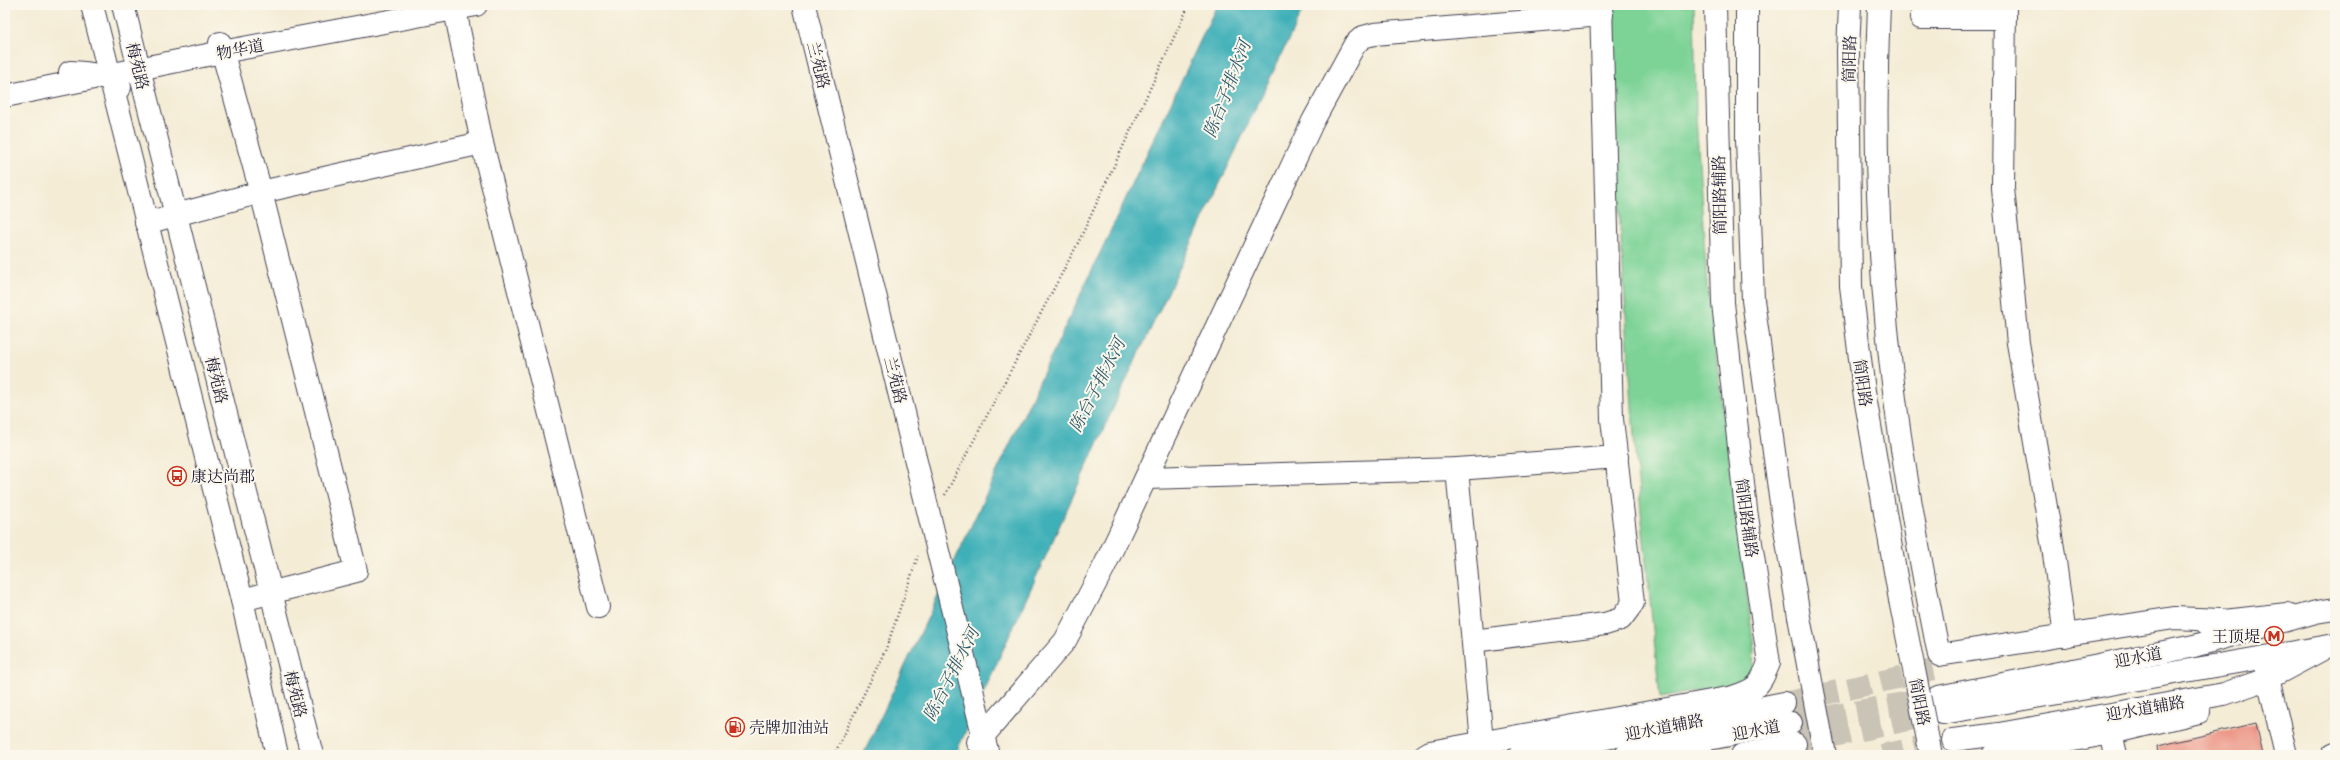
<svg xmlns="http://www.w3.org/2000/svg" width="2340" height="760" font-family="'IM FELL Great Primer','Noto Serif SC',serif">
  <style>
    .green { fill: #7dd396; stroke: #507a68 }
    .water { fill: #3fb0b8; stroke: #30697a }
    .building { fill: #ec9787 }
    .lines { fill: none; stroke-linecap: round; stroke-linejoin: round }
    .minor-tunnel { stroke: #cac4b6; stroke-width: 22; stroke-dasharray: 22 11; stroke-linecap: butt }
    .major-tunnel { stroke: #cac4b6; stroke-width: 22; stroke-dasharray: 22 11; stroke-linecap: butt }
    .minor-casing { stroke: #424052; stroke-width: 24 }
    .major-casing { stroke: #424052; stroke-width: 24 }
    .highway-casing { stroke: #424052; stroke-width: 24 }
    .path { stroke: #424052; stroke-width: 2.5; stroke-dasharray: 1 3; stroke-linecap: butt }
    .minor { stroke: #fff; stroke-width: 22 }
    .major { stroke: #fff; stroke-width: 22 }
    .highway { stroke: #fff; stroke-width: 22 }
    .highway-bridge-casing { stroke: #424052; stroke-width: 24; stroke-linecap: butt }
    .highway-bridge { stroke: #fff; stroke-width: 22 }
    .labels { text-anchor: middle; stroke-width: 4; stroke-linejoin: round; paint-order: stroke }
    .street-label { font-size: 16px; fill: #22223b; stroke: #fbf7ec }
    .poi-label { font-size: 16px; fill: #22223b; stroke: #fbf7ec; text-anchor: start }
    .water-label { font-size: 17px; font-style: italic; fill: #2e5b6d; stroke: #fbf7ec }
  </style>
  <rect width="100%" height="100%" fill="#fbf7ec"/>
  <filter id="ink" filterUnits="userSpaceOnUse"><feTurbulence type="fractalNoise" baseFrequency=".025" numOctaves="2"/><feDisplacementMap in="SourceGraphic" scale="8" xChannelSelector="R" yChannelSelector="G"/><feConvolveMatrix kernelMatrix="1 2 1 2 8 2 1 2 1" color-interpolation-filters="sRGB"/></filter>
  <filter id="wash" filterUnits="userSpaceOnUse"><feTurbulence type="fractalNoise" baseFrequency=".012" numOctaves="4" result="noise"/><feDisplacementMap in="SourceGraphic" scale="16" xChannelSelector="R" yChannelSelector="G"/><feGaussianBlur stdDeviation="0.9" result="paint"/><feColorMatrix in="noise" values="0 0 0 0 0 0 0 0 0 0 0 0 0 0 0 0 0 1.4 0 .05"/><feComposite in="paint" operator="in"/></filter>
  <g filter="url(#wash)">
    <rect width="100%" height="100%" fill="#f4ecd5"/>
    <polygon class="green" points="1611,5 1694,5 1696,116 1707,286 1754,649 1753,667 1740,682 1660,698 1635,452 1616,164"/>
    <polygon class="water" points="1217,5 1305,5 1121,391 955,755 863,755"/>
    <g id="blocks">
      <polygon class="building" points="2256,723 2263,755 2159,755 2158,746"/>
    </g>
  </g>
  <g filter="url(#ink)">
    <use href="#blocks" fill-opacity="0" stroke="#424052" stroke-width="1"/>
    <g class="lines">
      <g class="minor-tunnel">
        <polyline points="1784,703 1933,670"/>
        <polyline points="1882,755 1953,740"/>
      </g>
      <g class="major-tunnel">
        <polyline points="1791,723 1938,697"/>
        <polyline points="1795,744 1942,713"/>
      </g>
      <g class="minor-casing">
        <g id="minor">
          <polyline points="454,5 482,143 598,607"/>
          <polyline points="804,5 988,755"/>
          <path d="M1879,5C1873,136 1878,269 1895,399C1906,485 1922,570 1939,655L2174,618L2221,620"/>
          <polyline points="2005,5 2003,188 2018,343 2054,554 2065,636"/>
          <polyline points="1921,18 2005,18"/>
          <polyline points="220,43 261,192 356,571 242,600"/>
          <polyline points="5,96 222,52 476,5"/>
          <polyline points="146,223 261,192 482,143"/>
          <polyline points="1457,469 1482,742"/>
          <polyline points="1146,478 1457,469 1617,457"/>
          <polyline points="2206,623 2287,614"/>
          <polyline points="1473,641 1605,624 1621,619 1633,603 1612,419 1601,5"/>
          <polyline points="2265,665 2286,755"/>
          <polyline points="2111,733 2116,755"/>
          <polyline points="1953,740 1999,734 2224,694 2267,679 2323,649"/>
          <polyline points="978,742 1065,641 1104,567 1313,121 1355,44 1363,37 1374,34 1602,15"/>
          <path d="M1425,755L1430,752L1733,697C1757,689 1759,687 1769,663L1746,510L1723,303L1715,5"/>
          <polyline points="1520,755 1784,703"/>
          <polyline points="1993,755 2111,733 2199,712"/>
          <polyline points="2333,755 2335,754"/>
        </g>
      </g>
      <g class="major-casing">
        <g id="major">
          <polyline points="92,5 242,600 277,755"/>
          <polyline points="123,5 312,755"/>
          <path d="M70,72C89,73 105,74 120,87"/>
          <polyline points="1938,697 2194,646 2316,612 2335,609"/>
          <polyline points="1943,713 2335,645"/>
          <polyline points="1626,755 1791,723"/>
          <polyline points="1742,755 1795,744"/>
        </g>
      </g>
      <g class="highway-casing">
        <g id="highway">
          <polyline points="1747,5 1747,139 1753,300 1782,510 1799,617"/>
          <polyline points="1850,5 1848,51 1851,286 1864,391 1900,600"/>
        </g>
      </g>
      <g class="path">
        <polyline points="945,495 1079,241 1189,5"/>
        <polyline points="834,755 886,649 918,556"/>
      </g>
      <use href="#minor" class="minor"/>
      <use href="#major" class="major"/>
      <use href="#highway" class="highway"/>
      <g class="highway-bridge-casing">
        <g id="highway-bridge">
          <polyline points="1900,600 1931,755"/>
          <polyline points="1799,617 1825,755"/>
        </g>
      </g>
      <use href="#highway-bridge" class="highway-bridge"/>
    </g>
  </g>
  <defs>
    <g id="bus-ring" transform="scale(1)"><circle r="9.5" fill="#fbf7ec" stroke="#c8321e" stroke-width="1.5"/><path d="M-5-6H5V4H4V6H2V4H-2V6H-4V4H-5ZM-3.5-4V0h7V-4ZM-3.5 1.2v1.5H-2V1.2ZM2 1.2v1.5H3.5V1.2Z" fill="#c8321e"/></g>
    <g id="metro-ring" transform="scale(1)"><circle r="9.5" fill="#fbf7ec" stroke="#c8321e" stroke-width="1.5"/><path d="M-5.5 5V-5H-3L0 0L3-5H5.5V5H3V-.5L0 4L-3-.5V5Z" fill="#c8321e"/></g>
    <g id="fuel-ring" transform="scale(1)"><circle r="9.5" fill="#fbf7ec" stroke="#c8321e" stroke-width="1.5"/><path d="M-5.5-6h7V0h2V4h1.3V-2.5L3-4.5l.8-.8L6-3V5H2.5V1h-1V6h-7ZM-4.2-4.7v3.2H.2V-4.7Z" fill="#c8321e"/></g>
  </defs>
  <g fill-rule="evenodd">
    <use href="#bus-ring" x="177" y="476"/>
    <use href="#metro-ring" x="2274" y="636"/>
    <use href="#fuel-ring" x="735" y="727"/>
  </g>
  <g class="labels">
    <g class="street-label">
      <text transform="translate(240 49) rotate(-11)" y="6">物华道</text>
      <text transform="translate(1849 59) rotate(-89)" y="6">简阳路</text>
      <text transform="translate(819 65) rotate(76)" y="6">兰苑路</text>
      <text transform="translate(138 66) rotate(76)" y="6">梅苑路</text>
      <text transform="translate(1719 195) rotate(-91)" y="6">简阳路辅路</text>
      <text transform="translate(217 380) rotate(76)" y="6">梅苑路</text>
      <text transform="translate(896 380) rotate(76)" y="6">兰苑路</text>
      <text transform="translate(1863 383) rotate(82)" y="6">简阳路</text>
      <text transform="translate(1747 518) rotate(82)" y="6">简阳路辅路</text>
      <text transform="translate(2138 657) rotate(-11)" y="6">迎水道</text>
      <text transform="translate(296 694) rotate(76)" y="6">梅苑路</text>
      <text transform="translate(1920 702) rotate(79)" y="6">简阳路</text>
      <text transform="translate(2145 708) rotate(-10)" y="6">迎水道辅路</text>
      <text transform="translate(1664 727) rotate(-11)" y="6">迎水道辅路</text>
      <text transform="translate(1756 730) rotate(-11)" y="6">迎水道</text>
    </g>
    <g class="poi-label">
      <text x="191" y="482">康达尚郡</text>
      <text x="2260" y="642" text-anchor="end">王顶堤</text>
      <text x="749" y="733">壳牌加油站</text>
    </g>
    <g class="water-label">
      <text transform="translate(1227 89) rotate(-69)" y="6">陈台子排水河</text>
      <text transform="translate(1097 385) rotate(-63)" y="6">陈台子排水河</text>
      <text transform="translate(951 674) rotate(-63)" y="6">陈台子排水河</text>
    </g>
  </g>
  <rect width="2340" height="760" fill="none" stroke="#fbf7ec" stroke-width="20"/>
</svg>
